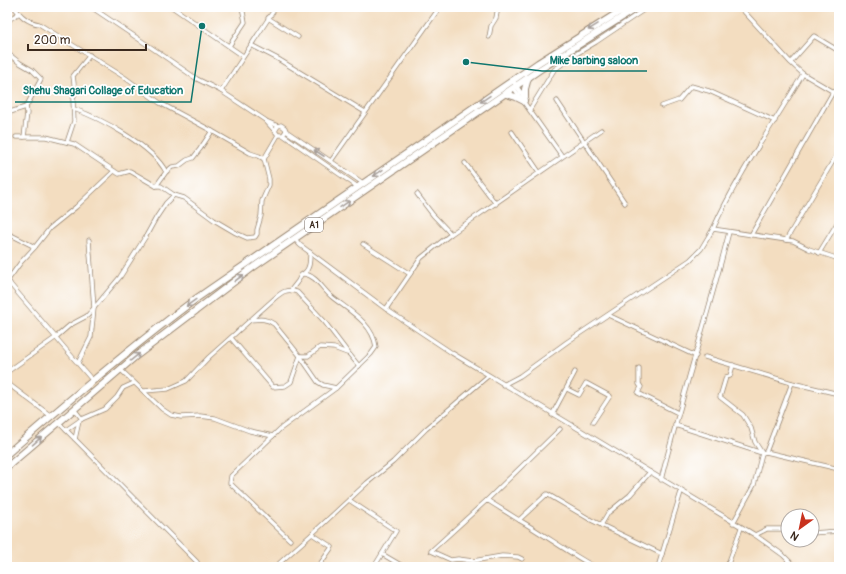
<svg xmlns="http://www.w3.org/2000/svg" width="846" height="574" font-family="Pangolin,sans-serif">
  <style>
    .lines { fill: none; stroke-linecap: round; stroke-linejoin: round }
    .street-casing { stroke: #97846f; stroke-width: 5 }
    .highway-casing { stroke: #97846f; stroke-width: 8 }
    .street { stroke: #fff; stroke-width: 3.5 }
    .highway { stroke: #fff; stroke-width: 6 }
    .oneway { stroke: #a79f9a }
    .labels { text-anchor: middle; stroke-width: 3.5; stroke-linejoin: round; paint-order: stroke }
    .shield { fill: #fff; stroke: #766a62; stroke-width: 1 }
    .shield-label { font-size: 9px; font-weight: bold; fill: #3b2a1e }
    .leader { fill: none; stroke: #0f766e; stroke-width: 1.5 }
    .callout-dot { fill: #0f766e; stroke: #fff; stroke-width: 1.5 }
    .callout-label { font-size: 11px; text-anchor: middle; font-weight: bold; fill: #0f766e; stroke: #fff; stroke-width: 3.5; stroke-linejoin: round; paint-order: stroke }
  </style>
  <rect width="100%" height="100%" fill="#fff"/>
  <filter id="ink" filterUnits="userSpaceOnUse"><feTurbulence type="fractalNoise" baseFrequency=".025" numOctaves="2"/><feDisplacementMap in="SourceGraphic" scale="8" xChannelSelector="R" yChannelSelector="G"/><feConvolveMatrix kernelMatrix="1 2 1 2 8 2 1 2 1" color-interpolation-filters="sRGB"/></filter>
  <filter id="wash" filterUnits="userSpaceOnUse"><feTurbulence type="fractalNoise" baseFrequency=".012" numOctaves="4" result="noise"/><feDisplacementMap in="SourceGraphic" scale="16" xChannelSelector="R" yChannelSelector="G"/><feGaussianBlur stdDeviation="0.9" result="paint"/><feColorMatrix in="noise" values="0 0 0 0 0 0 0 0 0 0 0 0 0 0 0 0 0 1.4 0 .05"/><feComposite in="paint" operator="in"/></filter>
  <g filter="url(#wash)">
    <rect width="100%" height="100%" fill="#f3ddc0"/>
  </g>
  <g filter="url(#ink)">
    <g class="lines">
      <g class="street-casing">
        <g id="street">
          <path d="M14,7C21,16 27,22 39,24L124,77L160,103L212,131L250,153L259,156L264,159L278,135"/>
          <polyline points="91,7 155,50 197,79 221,91 265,120 275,131"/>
          <polyline points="172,7 243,56"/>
          <polyline points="740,7 791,63 803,74 839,95"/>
          <polyline points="268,18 298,37"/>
          <polyline points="7,25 10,19 18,14"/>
          <polyline points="489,37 491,26 496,18 498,7"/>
          <polyline points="251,45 278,59 365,112"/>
          <polyline points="229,46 245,22 242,7"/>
          <polyline points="7,53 20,63 32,70 41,79 26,107 27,113 24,137"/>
          <polyline points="791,62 814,36 839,51"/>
          <polyline points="513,81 524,97"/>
          <polyline points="513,87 562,156"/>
          <polyline points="221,91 276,7"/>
          <polyline points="557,101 625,203"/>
          <polyline points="662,106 679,100 691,86 709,91 775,121"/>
          <path d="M74,109C100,118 153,146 166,172"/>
          <polyline points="530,109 554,70 576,54 596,42 648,7"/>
          <polyline points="7,113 26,107"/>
          <polyline points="266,121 278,126"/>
          <polyline points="286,131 363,183"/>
          <polyline points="512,132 539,172"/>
          <polyline points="283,135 286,131 285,128 281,125 278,126 275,131 278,135 283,135 358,187"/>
          <polyline points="16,137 46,137 74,144 119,174 130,171 156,186 161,186 174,195 184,198 214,220 236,233 247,238 255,237 257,234 257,230 261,216 262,201 269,185 269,179 264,159"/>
          <polyline points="67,142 74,121 73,100 75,91 73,76 90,55"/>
          <polyline points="331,161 440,7"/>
          <polyline points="465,163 496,204"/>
          <polyline points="156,186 166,172 172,167 179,166 187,160 193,158 200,149 212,131"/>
          <polyline points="417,194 433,215 451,234"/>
          <path d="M713,229C738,174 773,125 803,74"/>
          <polyline points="7,233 35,247"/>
          <polyline points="751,235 833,92"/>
          <polyline points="294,238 300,245 386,309 452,353 755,535 783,555 795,567"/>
          <polyline points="786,240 839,151"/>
          <polyline points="363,244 410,274"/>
          <polyline points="819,253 839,220"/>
          <path d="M291,290L298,281L301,275C310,271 310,262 310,252"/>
          <polyline points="386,309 421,258 451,234 601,130"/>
          <polyline points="608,315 696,356"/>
          <path d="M251,320C260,319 266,318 274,324L300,356L318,382L323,385L336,388"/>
          <polyline points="231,338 273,387 285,386 291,382 300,356"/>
          <polyline points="300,356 308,356 320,347 334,348 347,353"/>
          <polyline points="705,357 792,383 839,394"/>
          <polyline points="78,363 91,337 94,308 120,277 146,236 156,218 166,203 174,195"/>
          <polyline points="639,368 639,384 641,387 638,393 678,413"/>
          <polyline points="120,369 162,409 171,415 181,417 200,416 215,418 250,431 273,436"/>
          <polyline points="7,372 55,338 70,325 87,316 94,308 89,240"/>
          <polyline points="92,380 11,285 8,280 21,262 35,247 50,228 76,207 114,171"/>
          <polyline points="7,383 51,416"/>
          <polyline points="503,385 520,376 567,342 690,260 701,249 713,229 793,241 809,249 839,259"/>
          <polyline points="567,389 579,395 586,383 610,396 593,422"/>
          <path d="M144,391L168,389L186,381L209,357L275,298C282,292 287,288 297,292L324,321L346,350L359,366"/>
          <polyline points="74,409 82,419 105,409 117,397 123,388 134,383"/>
          <polyline points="552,415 575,372"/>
          <polyline points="58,422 197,562"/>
          <polyline points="675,425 762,453 766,452 839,469"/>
          <polyline points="66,430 82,419"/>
          <polyline points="75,439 79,421"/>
          <polyline points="766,452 792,383"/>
          <path d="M661,480C682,396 708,315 729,232"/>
          <polyline points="349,500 396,531 374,567"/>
          <polyline points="487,500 560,429"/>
          <path d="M519,520C545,535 569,553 595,567"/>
          <polyline points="733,523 754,485 762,453 755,442 751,428 743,415 720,397 726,377 730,376 733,365"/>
          <polyline points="601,525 608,513 630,495 650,472"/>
          <polyline points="812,533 839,531"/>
          <polyline points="755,535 767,529 788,529"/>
          <path d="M290,540L233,486L230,483L231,476L280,429L336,388L371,354L376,347C373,323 348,310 332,297C323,290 316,275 304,274"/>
          <polyline points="382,554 404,567"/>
          <polyline points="522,559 518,557 502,556 473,561 458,559 451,560 431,551 487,500 519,520 547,494 591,520 662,554"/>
          <polyline points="275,567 312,534"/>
          <polyline points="318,567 332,547 312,534 367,483 393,462 426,429 488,376"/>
          <polyline points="658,567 681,492"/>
          <polyline points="727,567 741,528"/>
          <polyline points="786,567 788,561"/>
        </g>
      </g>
      <g class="highway-casing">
        <g id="highway">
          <polyline points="506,94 516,97 524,101"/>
          <polyline points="525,97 525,89 528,78"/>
          <path d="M7,454C69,400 131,347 197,298L538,63L627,7"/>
          <polyline points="7,467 136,356 252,268 542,68 638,7"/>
        </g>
      </g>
      <use href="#street" class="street"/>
      <use href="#highway" class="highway"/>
    </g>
    <defs><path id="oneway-shaft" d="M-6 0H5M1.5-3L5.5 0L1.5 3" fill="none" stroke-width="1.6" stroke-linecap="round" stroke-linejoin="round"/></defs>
    <g class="oneway">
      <use href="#oneway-shaft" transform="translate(593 27) rotate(148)"/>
      <use href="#oneway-shaft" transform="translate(485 99) rotate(146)"/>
      <use href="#oneway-shaft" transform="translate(319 153) rotate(-147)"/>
      <use href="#oneway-shaft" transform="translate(378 173) rotate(145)"/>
      <use href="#oneway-shaft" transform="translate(345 204) rotate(-34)"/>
      <use href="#oneway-shaft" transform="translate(239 278) rotate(-37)"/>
      <use href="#oneway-shaft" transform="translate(191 303) rotate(144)"/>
      <use href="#oneway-shaft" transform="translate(135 357) rotate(-39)"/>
      <use href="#oneway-shaft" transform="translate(37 441) rotate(-41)"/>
    </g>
  </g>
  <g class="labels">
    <rect class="shield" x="305" y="218" width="18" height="14" rx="3"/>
    <g class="shield-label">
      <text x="314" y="228">A1</text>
    </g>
  </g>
  <path class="leader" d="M466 62L542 71H647M202 26L191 102H15"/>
  <g class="callout-dot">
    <circle cx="466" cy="62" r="4"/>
    <circle cx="202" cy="26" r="4"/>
  </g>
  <g class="callout-label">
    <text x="594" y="64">Mike barbing saloon</text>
    <text x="103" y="94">Shehu Shagari Collage of Education</text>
  </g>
  <rect width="846" height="574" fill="none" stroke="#fff" stroke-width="24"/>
  <g transform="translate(800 528) rotate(213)"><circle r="19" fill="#ffffff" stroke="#b1aaa5"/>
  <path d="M0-3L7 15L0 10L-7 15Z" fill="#c8321e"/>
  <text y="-6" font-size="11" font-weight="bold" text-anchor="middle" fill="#3b2a1e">N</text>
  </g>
  <path d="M28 44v6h118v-6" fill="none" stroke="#3b2a1e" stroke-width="2"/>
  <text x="34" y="44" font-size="12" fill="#3b2a1e" stroke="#ffffff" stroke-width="3" paint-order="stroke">200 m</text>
</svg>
